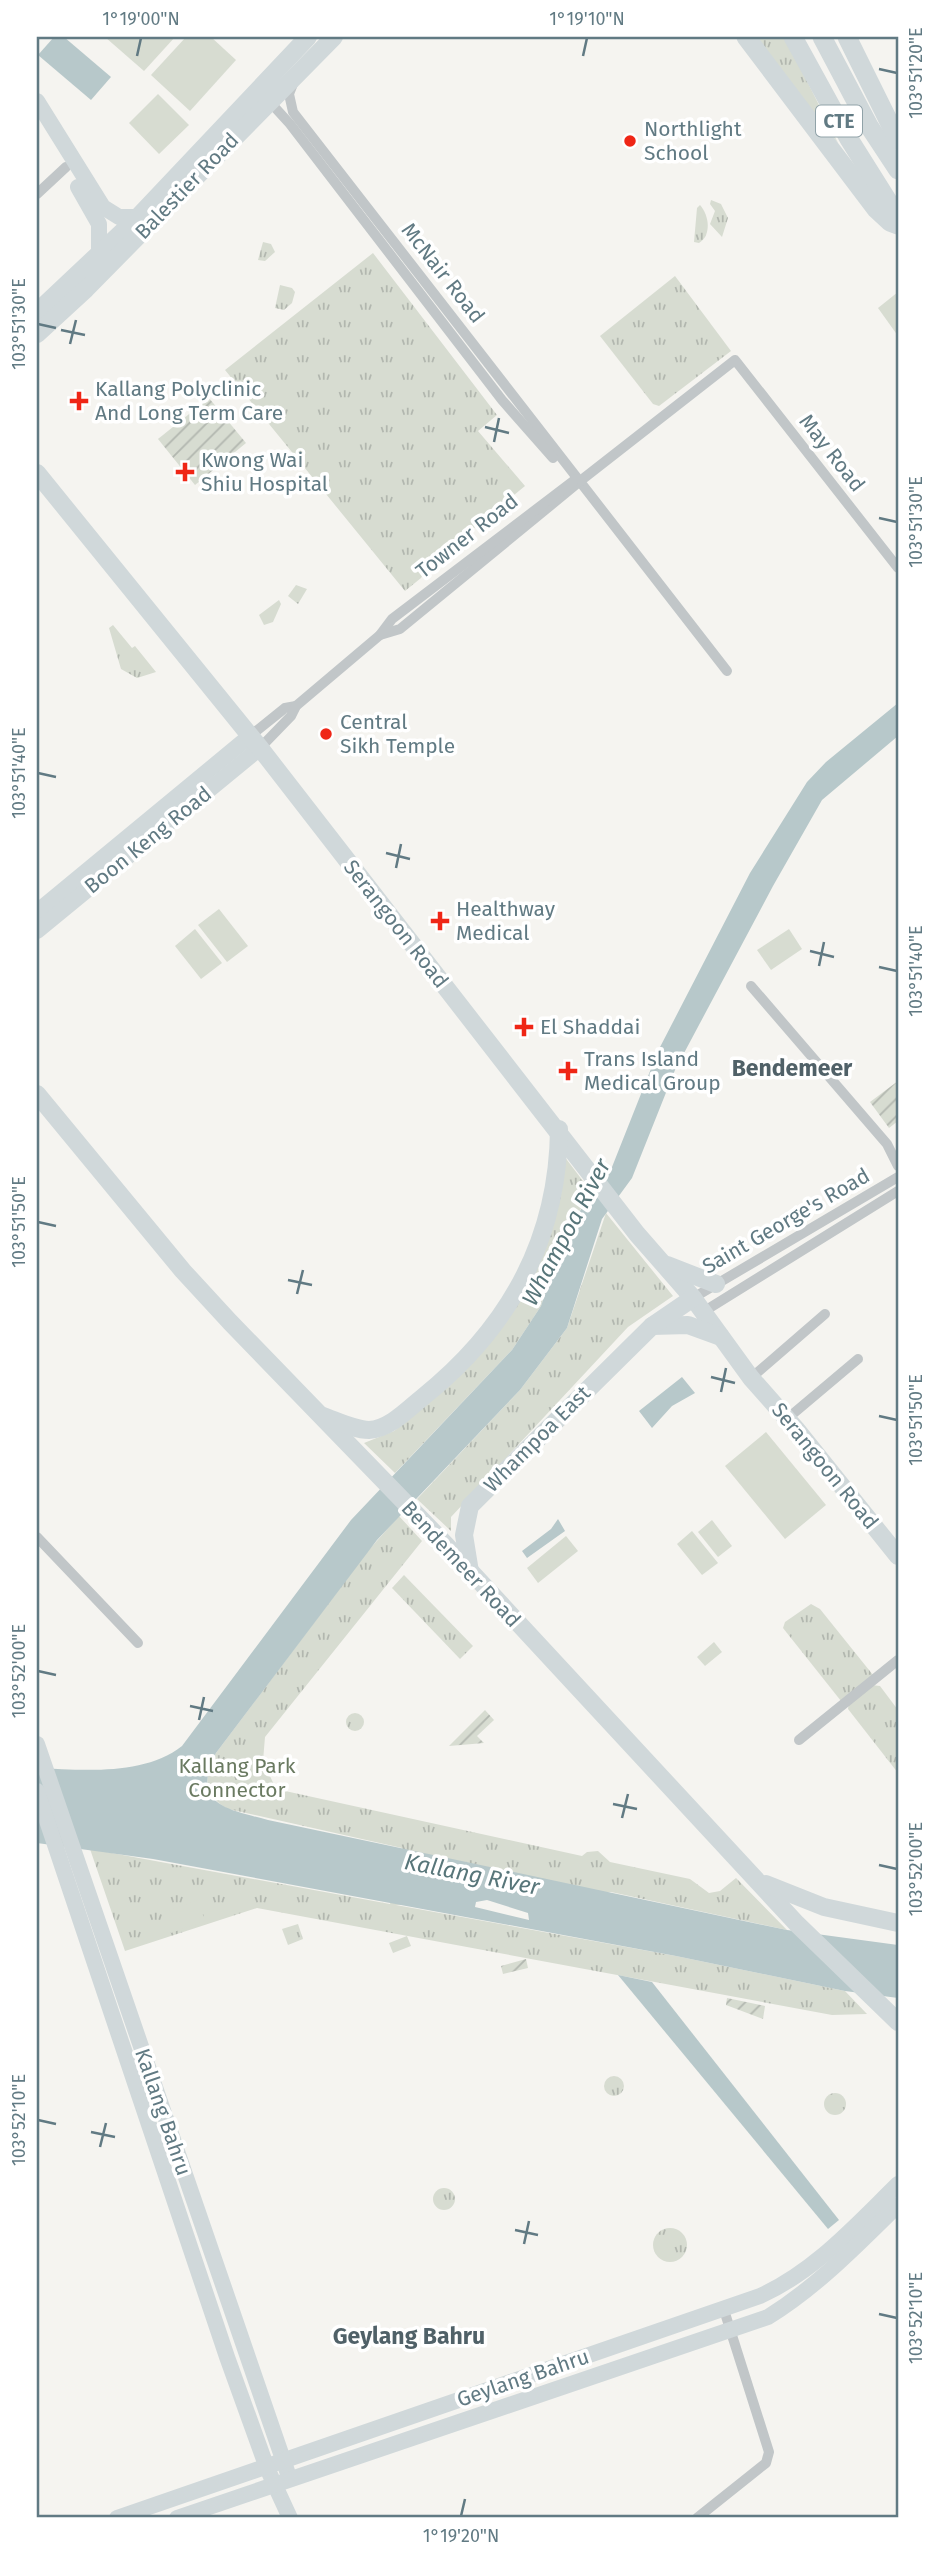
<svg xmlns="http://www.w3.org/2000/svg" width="935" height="2555" font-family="'Fira Sans',sans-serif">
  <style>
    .grass { fill: url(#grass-tufts) }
    .garden { fill: url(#garden-furrows) }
    .pitch { fill: #d7dcd1 }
    .water { fill: #b7c8ca }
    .pier { fill: #f5f4f0 }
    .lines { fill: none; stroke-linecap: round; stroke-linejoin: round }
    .street { stroke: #c1c6c8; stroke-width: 10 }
    .secondary { stroke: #d0d8da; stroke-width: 16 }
    .primary { stroke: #d0d8da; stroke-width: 18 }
    .highway { stroke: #d0d8da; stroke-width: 19 }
    .ticks { fill: none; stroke: #617a83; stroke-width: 2.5 }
    .poi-dot { fill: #ef2616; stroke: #fff; stroke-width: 2.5 }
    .labels { text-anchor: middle; stroke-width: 7; stroke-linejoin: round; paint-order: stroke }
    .shield { fill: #fff; stroke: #90a2a8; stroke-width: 2 }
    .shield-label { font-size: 19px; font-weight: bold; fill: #617a83 }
    .poi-label { font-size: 21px; fill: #617a83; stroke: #fff; text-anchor: start }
    .street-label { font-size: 21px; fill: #617a83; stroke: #fff }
    .park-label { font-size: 21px; fill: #6a7a61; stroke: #fff }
    .neighbourhood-label { font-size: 23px; font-weight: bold; fill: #506168; stroke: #fff }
    .water-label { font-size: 23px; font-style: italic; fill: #58767a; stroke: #fff }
    .neatline { fill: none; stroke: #617a83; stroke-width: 2.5 }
    .ticks-label { font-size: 18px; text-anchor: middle; fill: #617a83 }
  </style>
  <defs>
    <pattern id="grass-tufts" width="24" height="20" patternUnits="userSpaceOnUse" patternTransform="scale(1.75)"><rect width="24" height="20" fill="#d7dcd1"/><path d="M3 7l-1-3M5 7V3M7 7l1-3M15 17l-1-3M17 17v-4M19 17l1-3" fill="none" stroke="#b2b7af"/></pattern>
    <pattern id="garden-furrows" width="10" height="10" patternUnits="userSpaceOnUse" patternTransform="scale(1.75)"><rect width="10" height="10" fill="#d7dcd1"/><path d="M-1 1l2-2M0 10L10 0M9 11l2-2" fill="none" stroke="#b2b7af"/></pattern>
  </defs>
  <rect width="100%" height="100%" fill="#f5f4f0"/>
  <g class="grass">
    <polygon points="755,37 785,37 838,143"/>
    <polygon points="711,200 721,204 728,218 722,237 710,224 715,211 710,204"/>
    <path d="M700,205C709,215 712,235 699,243L694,242L697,208Z"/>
    <polygon points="263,242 271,244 275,252 265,261 258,260"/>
    <polygon points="373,253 497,415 478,431 525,486 428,566 421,578 405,591 225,370"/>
    <polygon points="675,276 731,351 659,406 653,404 600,336"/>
    <polygon points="280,285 292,288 295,292 292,303 284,310 275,308"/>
    <polygon points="296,585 307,589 298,604 288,596"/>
    <polygon points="279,600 281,604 273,622 264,625 259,615"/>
    <polygon points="113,625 132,648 135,646 156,672 137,678 121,669 109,628"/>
    <polygon points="564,1156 592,1193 566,1230 541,1306 512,1350 395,1473 364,1443 394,1431 412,1417 507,1313"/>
    <polygon points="606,1213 673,1296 628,1327 451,1517 451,1531 417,1499 520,1390 567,1328"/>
    <path d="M399,1516L422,1541L265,1737L263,1761L276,1789L582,1856L587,1852L598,1851L610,1862L690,1879L709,1893L720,1891L736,1878L787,1930L611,1892L396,1905L676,1956L845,1991L867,2014L832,2015L257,1908L125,1951L90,1849L390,1904L402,1848L228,1809C203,1796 203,1776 216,1753L367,1552Z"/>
    <polygon points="404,1575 473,1646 460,1659 392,1588"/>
    <polygon points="811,1604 820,1609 873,1675 841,1701 783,1628 785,1622"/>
    <polygon points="872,1685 880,1686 898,1710 898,1773 848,1709 849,1702"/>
    <circle cx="355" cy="1722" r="9"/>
    <polygon points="298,1924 303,1939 288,1945 282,1929"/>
    <circle cx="614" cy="2086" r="10"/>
    <circle cx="835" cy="2104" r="11"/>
    <circle cx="444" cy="2199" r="11"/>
    <circle cx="670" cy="2245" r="17"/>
  </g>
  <g class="garden">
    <polygon points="209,398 246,443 195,485 158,439"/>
    <polygon points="898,1081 898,1121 889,1128 870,1102"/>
    <polygon points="485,1710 494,1720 477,1736 484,1743 449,1746"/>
    <polygon points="526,1959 528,1968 503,1974 501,1966"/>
    <polygon points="727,1998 765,2006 763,2019 726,2005"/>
  </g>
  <g class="pitch">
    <polygon points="105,37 175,37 144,71"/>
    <polygon points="186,37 211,37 236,60 190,111 151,75"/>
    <polygon points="158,94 189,125 159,154 129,123"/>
    <polygon points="898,292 898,336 878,308"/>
    <polygon points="219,909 248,946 227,962 198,925"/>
    <polygon points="195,929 222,963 201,979 175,946"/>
    <polygon points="789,929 802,949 771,970 757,950"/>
    <polygon points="766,1432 826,1505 785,1539 725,1466"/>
    <polygon points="712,1520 732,1546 718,1557 698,1532"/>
    <polygon points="692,1531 718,1563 702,1575 677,1544"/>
    <polygon points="566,1536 578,1551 538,1583 527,1568"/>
    <polygon points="714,1642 722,1652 705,1666 697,1657"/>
    <polygon points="198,1900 205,1921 171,1933 164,1912"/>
    <polygon points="407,1936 411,1946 393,1953 389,1943"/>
  </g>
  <g class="water">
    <polygon points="54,37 64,37 111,77 91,100 38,55"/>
    <path d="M898,703V736L822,800L773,886L675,1070L632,1178L602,1219L567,1328L520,1390L377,1540L216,1753C190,1805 227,1809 268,1820L787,1930L898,1945V1998L845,1991L676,1956L153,1859L37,1843V1768C83,1770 144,1776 182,1746L351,1520L512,1350L541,1306L566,1230L612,1167L658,1051L750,873L807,782L826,762Z"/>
    <polygon points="682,1377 695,1393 672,1406 652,1428 639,1411"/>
    <polygon points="558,1519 565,1531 527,1558 522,1551 551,1529"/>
    <polygon points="618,1975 652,1982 839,2220 828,2229"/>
  </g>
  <polygon class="pier" points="487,1900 528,1913 529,1920 475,1907 476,1902"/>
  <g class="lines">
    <g class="street">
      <polyline points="293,84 289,94 293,112 727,671"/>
      <polyline points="269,101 290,124 502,400 553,458"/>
      <polyline points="37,194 66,167"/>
      <polyline points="380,635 400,629 584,478 735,360 898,568"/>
      <polyline points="250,736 285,708 296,706"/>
      <polyline points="260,748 291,716 296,706 380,635 392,619 576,479"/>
      <polyline points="751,986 887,1144 898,1166"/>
      <polyline points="693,1298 898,1177"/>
      <polyline points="703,1312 898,1191"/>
      <polyline points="751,1378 825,1314"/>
      <polyline points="788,1418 858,1359"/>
      <polyline points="37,1537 138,1643"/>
      <polyline points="799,1740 898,1660"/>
      <polyline points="697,2518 766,2463 769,2452 724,2310"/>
    </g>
    <g class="secondary">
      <polyline points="37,101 103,207 119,217 138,217"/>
      <polyline points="78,187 99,224 99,252"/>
      <polyline points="37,912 250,736"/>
      <polyline points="37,931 260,748"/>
      <polyline points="37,1744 287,2471"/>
      <polyline points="37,1791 227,2357 267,2468 290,2518"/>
      <path d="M117,2518L760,2296C815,2271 855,2226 898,2184"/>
      <path d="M177,2518L768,2317C818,2286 857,2245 898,2205"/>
    </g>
    <g class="primary">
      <polyline points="37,312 138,217 308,37"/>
      <polyline points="37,334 86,289 334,37"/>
      <polyline points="37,473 260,748 637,1234 693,1298 751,1378 796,1429 898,1556"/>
      <polyline points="37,1094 183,1271 230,1322 447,1546 797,1924 898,2022"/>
      <polyline points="667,1265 716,1284"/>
      <polyline points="652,1326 688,1325 721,1337"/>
      <path d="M323,1416C337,1421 355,1430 369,1430C390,1429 409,1408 423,1397C509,1328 558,1239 559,1129"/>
      <polyline points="470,1572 464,1535 470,1506 652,1326 693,1298"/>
      <polyline points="766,1884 824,1907 898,1923"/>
    </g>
    <g class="highway">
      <polyline points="746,37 876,209 890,222 898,225"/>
      <polyline points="793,37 849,139 898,217"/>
      <polyline points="822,37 869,126 898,170"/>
      <polyline points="847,37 898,140"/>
    </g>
  </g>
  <path class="ticks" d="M137,56L141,38M583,56L587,38M879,69L897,73M38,324L56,328M61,330L85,335M70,344L76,320M485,427L509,433M494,442L499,418M879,518L897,522M38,773L56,777M386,853L410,859M396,868L401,844M810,951L834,957M819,966L824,942M879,967L897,971M38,1222L56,1226M288,1280L312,1285M297,1294L303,1270M711,1377L735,1383M721,1392L726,1368M879,1416L897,1420M38,1671L56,1675M190,1706L213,1711M199,1720L204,1697M613,1804L637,1809M622,1818L628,1794M879,1865L897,1869M38,2120L56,2124M91,2132L115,2137M100,2147L106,2123M515,2230L538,2235M524,2244L529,2221M879,2314L897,2318M461,2516L465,2499"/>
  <g class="poi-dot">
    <circle cx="630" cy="141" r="7"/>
    <path d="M75.5 390.5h7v7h7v7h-7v7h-7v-7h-7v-7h7z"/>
    <path d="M181.5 461.5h7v7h7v7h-7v7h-7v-7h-7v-7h7z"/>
    <circle cx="326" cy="734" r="7"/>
    <path d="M436.5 910.5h7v7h7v7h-7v7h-7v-7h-7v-7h7z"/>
    <path d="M520.5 1016.5h7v7h7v7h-7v7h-7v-7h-7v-7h7z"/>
    <path d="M564.5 1060.5h7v7h7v7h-7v7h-7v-7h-7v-7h7z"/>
  </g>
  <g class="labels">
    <rect class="shield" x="816" y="105.5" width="46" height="31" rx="5"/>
    <g class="shield-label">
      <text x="839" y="128">CTE</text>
    </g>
    <g class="poi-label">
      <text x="644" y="136">Northlight<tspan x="644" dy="24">School</tspan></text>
      <text x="95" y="396">Kallang Polyclinic<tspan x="95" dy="24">And Long Term Care</tspan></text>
      <text x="201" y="467">Kwong Wai<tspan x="201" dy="24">Shiu Hospital</tspan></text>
      <text x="340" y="729">Central<tspan x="340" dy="24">Sikh Temple</tspan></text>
      <text x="456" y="916">Healthway<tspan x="456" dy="24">Medical</tspan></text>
      <text x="540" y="1034">El Shaddai</text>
      <text x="584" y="1066">Trans Island<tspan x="584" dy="24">Medical Group</tspan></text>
    </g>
    <g class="street-label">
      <text transform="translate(187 186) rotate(-46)" y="7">Balestier Road</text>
      <text transform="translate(443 273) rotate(52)" y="7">McNair Road</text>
      <text transform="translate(832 453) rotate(52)" y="7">May Road</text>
      <text transform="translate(467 536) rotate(-38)" y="7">Towner Road</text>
      <text transform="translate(148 840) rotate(-39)" y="7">Boon Keng Road</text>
      <text transform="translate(396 924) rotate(52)" y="7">Serangoon Road</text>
      <text transform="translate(786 1221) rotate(-30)" y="7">Saint George's Road</text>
      <text transform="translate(537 1439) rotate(-45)" y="7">Whampoa East</text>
      <text transform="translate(825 1466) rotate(51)" y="7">Serangoon Road</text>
      <text transform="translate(461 1564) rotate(47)" y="7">Bendemeer Road</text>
      <text transform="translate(163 2112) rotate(71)" y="7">Kallang Bahru</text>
      <text transform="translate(523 2378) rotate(-19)" y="7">Geylang Bahru</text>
    </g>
    <g class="park-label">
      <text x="237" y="1773">Kallang Park<tspan x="237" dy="24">Connector</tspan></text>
    </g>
    <g class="neighbourhood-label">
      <text x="792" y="1076">Bendemeer</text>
      <text x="409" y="2344">Geylang Bahru</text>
    </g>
    <g class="water-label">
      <text transform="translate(566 1232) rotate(-62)" y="8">Whampoa River</text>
      <text transform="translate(472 1874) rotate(11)" y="8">Kallang River</text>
    </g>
  </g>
  <rect width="935" height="2555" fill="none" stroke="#ffffff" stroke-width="77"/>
  <rect x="38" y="38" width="859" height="2478" class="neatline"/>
  <g class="ticks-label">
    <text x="141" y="25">1°19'00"N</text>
    <text x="587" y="25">1°19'10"N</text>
    <text transform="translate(916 73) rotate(-90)" y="6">103°51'20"E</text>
    <text transform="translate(19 324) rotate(-90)" y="6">103°51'30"E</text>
    <text transform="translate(916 522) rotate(-90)" y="6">103°51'30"E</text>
    <text transform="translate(19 773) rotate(-90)" y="6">103°51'40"E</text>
    <text transform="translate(916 971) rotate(-90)" y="6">103°51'40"E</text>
    <text transform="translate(19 1222) rotate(-90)" y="6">103°51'50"E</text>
    <text transform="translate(916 1420) rotate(-90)" y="6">103°51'50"E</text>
    <text transform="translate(19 1671) rotate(-90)" y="6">103°52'00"E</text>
    <text transform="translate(916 1869) rotate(-90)" y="6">103°52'00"E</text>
    <text transform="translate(19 2120) rotate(-90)" y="6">103°52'10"E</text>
    <text transform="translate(916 2318) rotate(-90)" y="6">103°52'10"E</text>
    <text x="461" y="2542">1°19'20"N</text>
  </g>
</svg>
